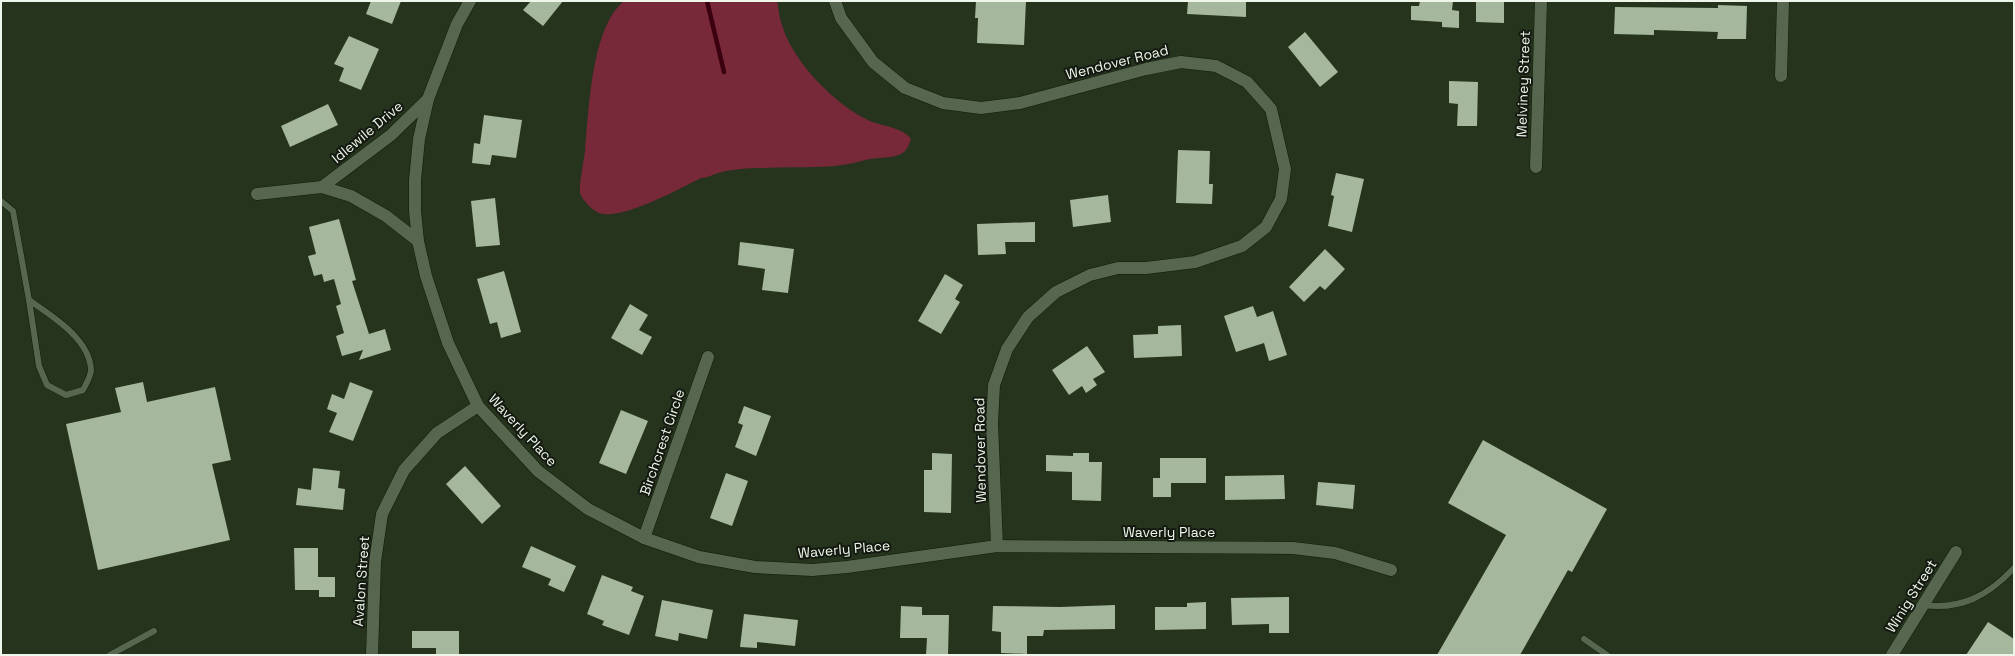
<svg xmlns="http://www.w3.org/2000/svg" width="2015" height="656" font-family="'Space Grotesk',sans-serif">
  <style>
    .green { fill: #772839 }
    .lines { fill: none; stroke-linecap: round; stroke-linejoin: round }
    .stream { stroke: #3a000f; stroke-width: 4.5 }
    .building { fill: #a5b79c }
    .lane-casing { stroke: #0f1b07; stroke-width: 7 }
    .street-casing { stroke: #0f1b07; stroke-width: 13 }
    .lane { stroke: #57674f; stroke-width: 6 }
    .street { stroke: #57674f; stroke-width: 12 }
    .labels { text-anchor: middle; stroke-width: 4; stroke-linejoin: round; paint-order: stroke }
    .street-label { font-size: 14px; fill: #edf6e8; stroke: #131910 }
  </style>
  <rect width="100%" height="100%" fill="#26341e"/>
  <path class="green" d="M624,1H777C779,9 779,18 782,25C792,61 836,106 870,121C882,126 904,128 911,139C909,145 907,151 901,154C890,159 877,157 865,160C833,170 798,166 763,168C749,168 731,169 718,173C711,175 708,178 701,178C679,189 621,221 599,213C592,210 582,200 580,193C579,186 584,159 585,151C589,110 591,28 624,1Z"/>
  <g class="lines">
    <polyline class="stream" points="707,1 724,72"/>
  </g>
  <g class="building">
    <polygon points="371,1 401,1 392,24 366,14"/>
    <polygon points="531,1 563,1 543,26 523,10"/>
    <polygon points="976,1 1026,1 1024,45 977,43 978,18 975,18"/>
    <polygon points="1188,1 1246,1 1246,17 1187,14"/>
    <polygon points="1420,1 1453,1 1452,10 1459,11 1459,28 1442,27 1442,22 1411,20 1411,6 1419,6"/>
    <polygon points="1476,1 1504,1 1504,23 1476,22"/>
    <polygon points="1718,5 1747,6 1746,39 1717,39 1718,32 1654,30 1654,35 1614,34 1615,7 1718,8"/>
    <polygon points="1305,32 1338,72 1320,87 1288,47"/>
    <polygon points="349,36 379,49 361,90 339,81 344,68 334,64"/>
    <polygon points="1449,81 1478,82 1477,126 1457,126 1458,104 1449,103"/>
    <polygon points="328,104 338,125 290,147 281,126"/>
    <polygon points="484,115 522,120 516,158 492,155 490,165 472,163 474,143 480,144"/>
    <polygon points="1178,150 1210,151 1209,184 1213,184 1212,204 1176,203"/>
    <polygon points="1336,173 1364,179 1352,232 1328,226 1334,196 1331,195"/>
    <polygon points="1108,195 1111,222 1073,227 1070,200"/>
    <polygon points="495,198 500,245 476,247 471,201"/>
    <polygon points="339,219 356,280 352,281 369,334 385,329 391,350 359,360 363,350 342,356 336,336 344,333 336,306 341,304 334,279 324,282 322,274 314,276 308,256 316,254 309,227"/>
    <polygon points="1035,222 1035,242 1005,242 1006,254 978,255 977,224"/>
    <polygon points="740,242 794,249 788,293 762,290 765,269 738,265"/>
    <polygon points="1325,249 1345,269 1325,290 1320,286 1304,302 1289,287"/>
    <polygon points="504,271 521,332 501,338 497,322 490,324 477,279"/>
    <polygon points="945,274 963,285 955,299 960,302 941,334 918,321"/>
    <polygon points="630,304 648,315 639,330 652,337 642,355 611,338"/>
    <polygon points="1253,306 1257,317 1273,311 1287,355 1269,361 1264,343 1236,352 1224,316"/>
    <polygon points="1181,325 1182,356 1134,358 1133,335 1158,334 1158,326"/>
    <polygon points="1087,346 1105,372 1093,379 1097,385 1086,393 1082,386 1069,395 1052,370"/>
    <polygon points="143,382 147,402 215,387 231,460 212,464 230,540 98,570 66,424 121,412 115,388"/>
    <polygon points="350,382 373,391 353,441 329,432 337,413 327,409 332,394 344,399"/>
    <polygon points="744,406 771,416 756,456 735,447 743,425 738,423"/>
    <polygon points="621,410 648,421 626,474 599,463"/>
    <polygon points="1483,440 1607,509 1572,572 1568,570 1520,655 1437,655 1506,535 1448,503"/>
    <polygon points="932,453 952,454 951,513 924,512 924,470 932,470"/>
    <polygon points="1073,453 1089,453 1089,462 1102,462 1101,501 1072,500 1072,472 1046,471 1046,455 1073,456"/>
    <polygon points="1160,458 1206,458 1206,483 1171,483 1171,497 1153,497 1153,478 1160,478"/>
    <polygon points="465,466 501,506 482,524 446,484"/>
    <polygon points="313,468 340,471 338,488 345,489 343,510 296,505 298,488 311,490"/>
    <polygon points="726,473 748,481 732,526 710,518"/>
    <polygon points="1284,475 1285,499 1225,500 1225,476"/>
    <polygon points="1318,482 1355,485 1353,509 1316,505"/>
    <polygon points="531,546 576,566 564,592 548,585 551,579 522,567"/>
    <polygon points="294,548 318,548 318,577 335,577 335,597 319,597 319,590 295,590"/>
    <polygon points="602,575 633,587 631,591 644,596 629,635 602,625 604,621 587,614"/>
    <polygon points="1289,597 1289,633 1269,633 1269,624 1232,625 1231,598"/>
    <polygon points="662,600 713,610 707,639 679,633 678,641 655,636"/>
    <polygon points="1206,602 1206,629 1155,630 1155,607 1187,607 1187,603"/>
    <polygon points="1115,605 1115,629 1044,630 1043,636 1027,636 1027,654 1001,653 1001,632 992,631 993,606 1060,607"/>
    <polygon points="901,606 922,607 922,615 949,615 948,655 926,655 927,638 900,638"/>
    <polygon points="744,614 798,620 795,646 757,642 757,648 740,647"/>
    <polygon points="1988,622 2014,639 2014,655 1966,655"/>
    <polygon points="412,631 459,631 459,655 436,655 436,648 412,648"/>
  </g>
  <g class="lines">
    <g class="lane-casing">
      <g id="lane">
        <path d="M1,201L13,211L29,300L39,366L47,385L66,395L83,390C86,384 91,376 91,370C90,339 52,316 29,300"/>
        <path d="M1923,605C1961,610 1988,596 2014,568"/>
        <polyline points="1584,639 1607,655"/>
        <polyline points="110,655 154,631"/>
      </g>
    </g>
    <g class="street-casing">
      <g id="street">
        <polyline points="470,1 457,24 428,99 419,139 415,180 415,211 418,241 426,276 448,343 478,406 538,471 588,509 644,538 699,557 755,567 812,570 847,567 997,546 1293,548 1335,553 1391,570"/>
        <polyline points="835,1 841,18 873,62 905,88 943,103 981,108 1020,103 1146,69 1181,62 1216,66 1247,82 1271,109 1285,169 1281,199 1266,227 1242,246 1195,262 1146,268 1118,268 1090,275 1056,292 1028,317 1007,349 994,385 992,423 997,546"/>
        <polyline points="1781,76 1783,1"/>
        <polyline points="1536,167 1541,1"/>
        <polyline points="322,187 391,135 428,99"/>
        <polyline points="257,194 322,187 351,196 386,216 418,241"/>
        <polyline points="644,538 708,357"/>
        <polyline points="372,655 375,562 382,514 404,470 437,433 478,406"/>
        <polyline points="1892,655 1956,552"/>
      </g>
    </g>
    <use href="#lane" class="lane"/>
    <use href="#street" class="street"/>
  </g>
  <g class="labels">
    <g class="street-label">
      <text transform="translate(1117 62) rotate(-14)" y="5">Wendover Road</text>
      <text transform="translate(1523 84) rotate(-88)" y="5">Melviney Street</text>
      <text transform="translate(367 132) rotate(-40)" y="5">Idlewile Drive</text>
      <text transform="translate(523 430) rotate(47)" y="5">Waverly Place</text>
      <text transform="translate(662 442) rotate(-71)" y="5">Birchcrest Circle</text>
      <text transform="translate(980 450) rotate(-91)" y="5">Wendover Road</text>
      <text x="1169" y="537">Waverly Place</text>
      <text transform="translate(844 549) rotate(-5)" y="5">Waverly Place</text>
      <text transform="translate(361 581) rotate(-86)" y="5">Avalon Street</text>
      <text transform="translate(1911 596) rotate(-58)" y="5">Winig Street</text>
    </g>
  </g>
  <rect width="2015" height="656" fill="none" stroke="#edf6e8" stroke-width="4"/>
</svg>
